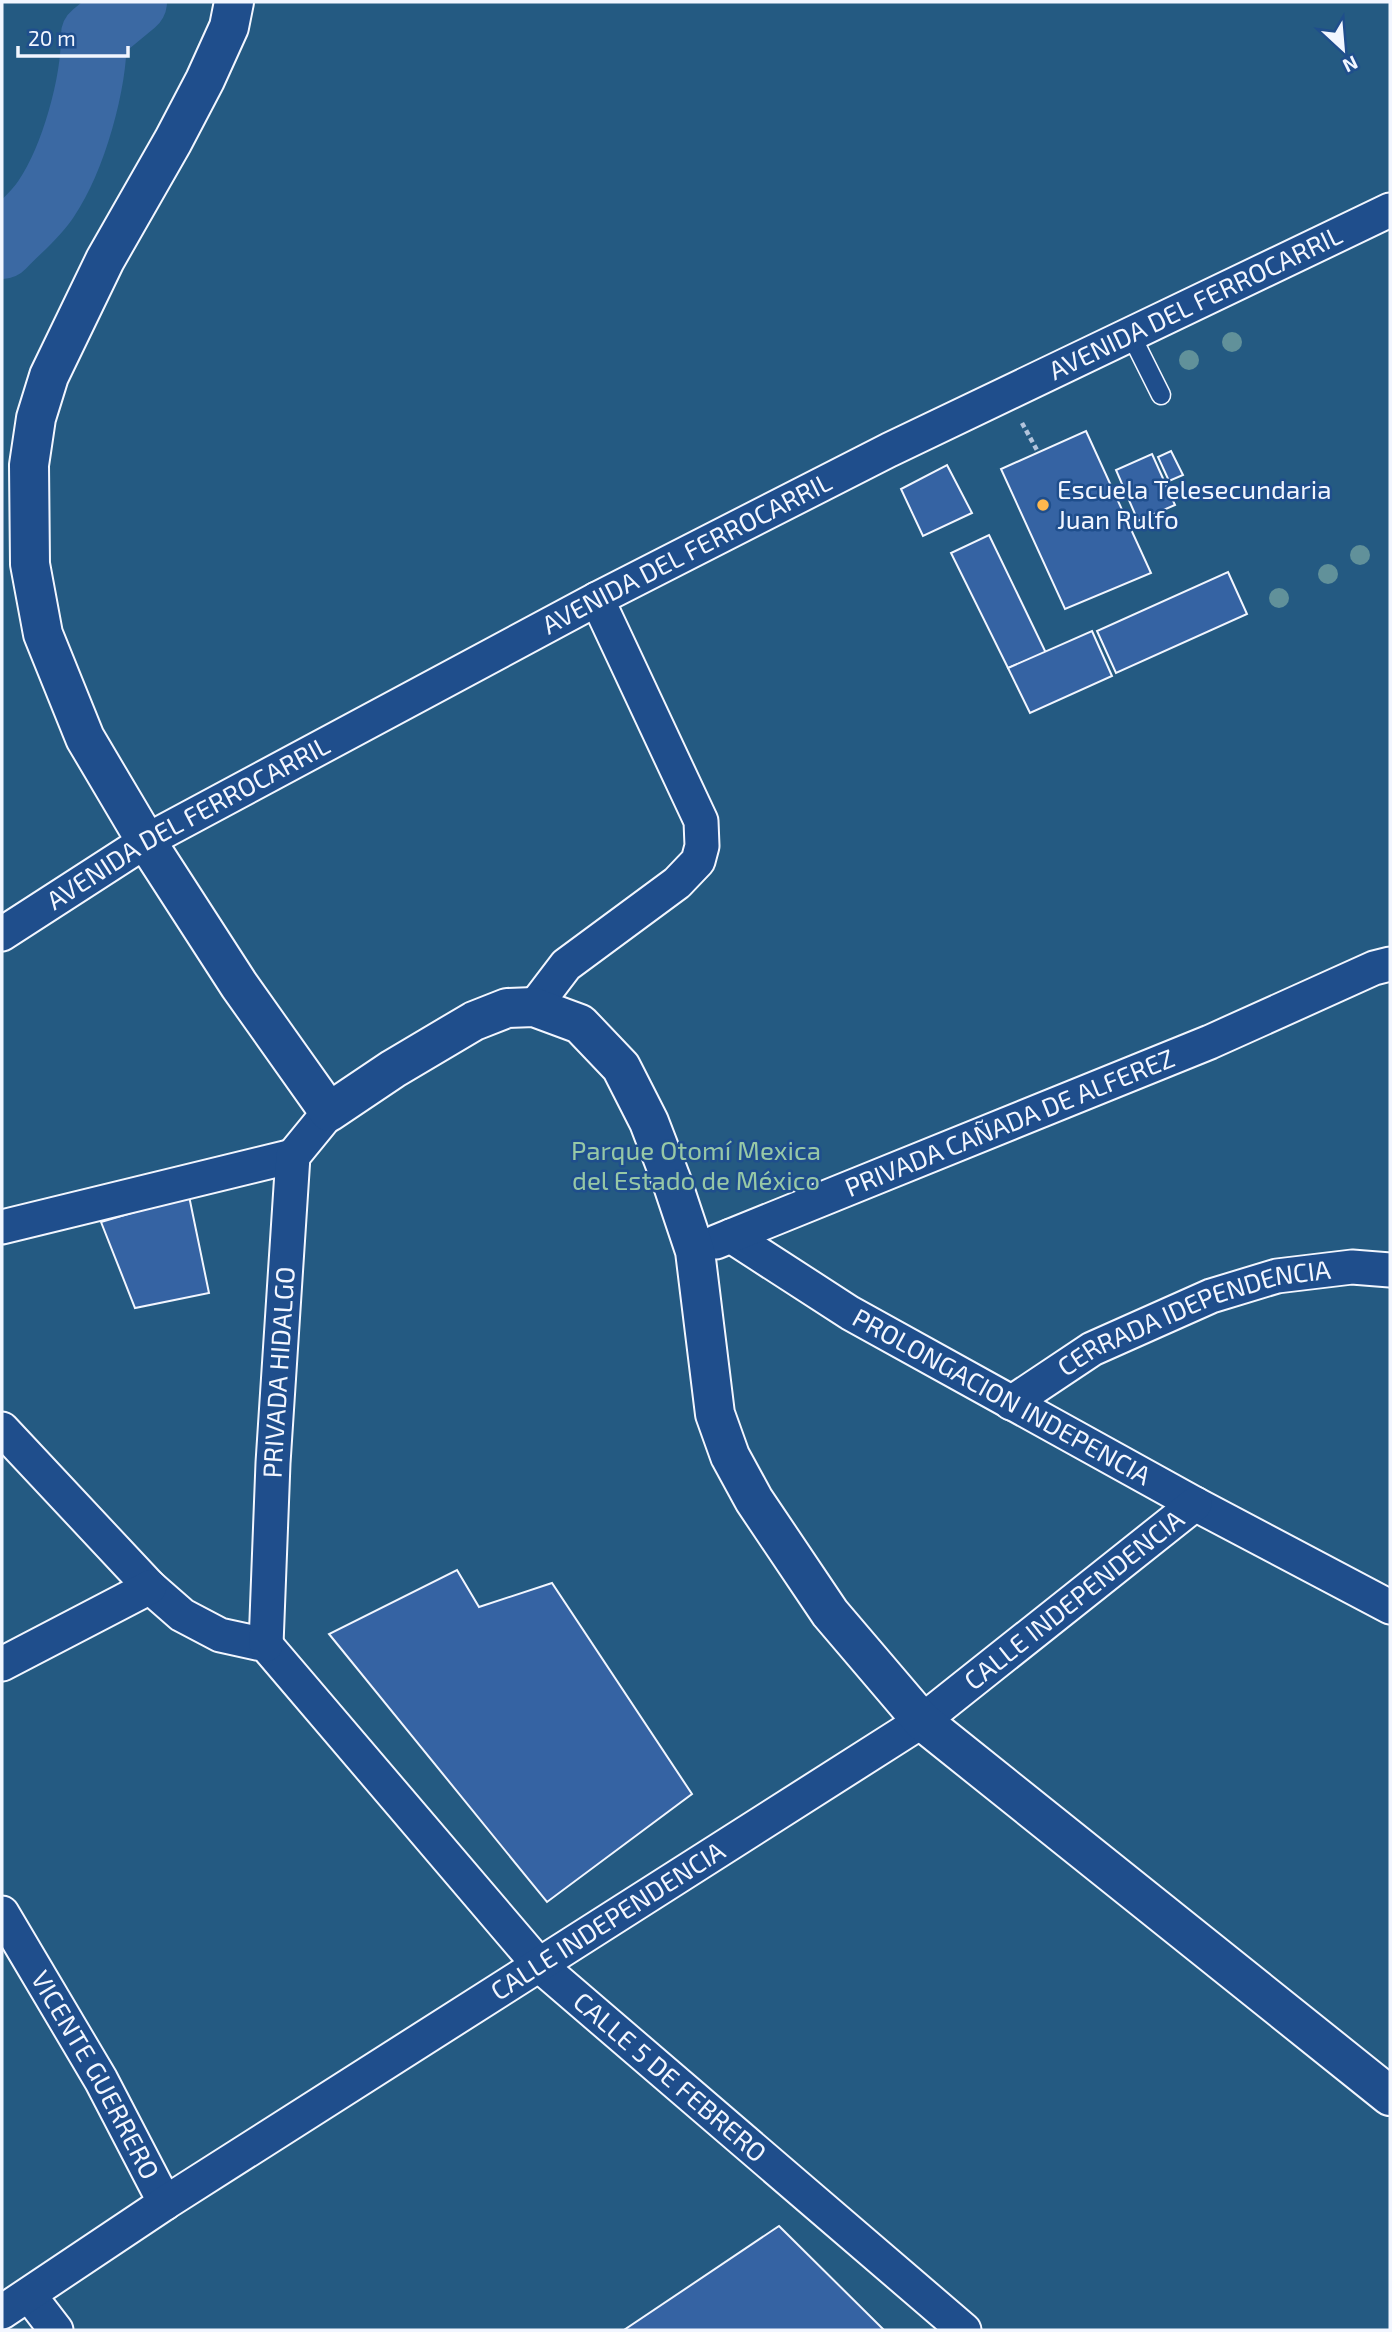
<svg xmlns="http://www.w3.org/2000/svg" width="1392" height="2332" font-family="'Exo 2',sans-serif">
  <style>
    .green { fill: #245a82; stroke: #a8bbd7; stroke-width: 2 }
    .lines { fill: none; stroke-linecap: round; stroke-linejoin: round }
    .river { stroke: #3b69a3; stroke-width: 66 }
    .building { fill: #3563a3; stroke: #f2f6ff; stroke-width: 2 }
    .service-casing { stroke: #f2f6ff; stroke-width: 21 }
    .minor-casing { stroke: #f2f6ff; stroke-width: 37 }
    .secondary-casing { stroke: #f2f6ff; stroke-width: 42 }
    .path { stroke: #b3c4dc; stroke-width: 4.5; stroke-dasharray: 5 3.5; stroke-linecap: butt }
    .service { stroke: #1f4e8c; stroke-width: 18 }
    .minor { stroke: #1f4e8c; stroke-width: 33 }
    .secondary { stroke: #1f4e8c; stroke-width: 38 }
    .tree { fill: #61919a }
    .poi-dot { fill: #ffb74d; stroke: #1f4e8c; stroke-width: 2.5 }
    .labels { text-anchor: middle; stroke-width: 5; stroke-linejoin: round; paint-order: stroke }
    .street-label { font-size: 26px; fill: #f2f6ff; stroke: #1f4e8c }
    .poi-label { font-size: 26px; fill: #f2f6ff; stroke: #1f4e8c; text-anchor: start }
    .park-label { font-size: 26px; fill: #97c8a6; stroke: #1f4e8c }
  </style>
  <rect width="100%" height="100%" fill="#1f4e8c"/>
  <rect class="green" x="2" y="2" width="1388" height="2328"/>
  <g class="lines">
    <path class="river" d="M2,246C16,231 35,216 46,199C74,157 94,84 94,35L134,2"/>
  </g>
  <g class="building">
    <polygon points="1086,431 1151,573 1065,609 1001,469"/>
    <polygon points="1171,451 1183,475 1169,481 1158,457"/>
    <polygon points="1152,454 1175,505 1138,521 1116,470"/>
    <polygon points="947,465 972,513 923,536 901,489"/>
    <polygon points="989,535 1046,653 1008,668 951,553"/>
    <polygon points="1228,572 1247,614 1116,673 1097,631"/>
    <polygon points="1092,631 1112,676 1030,713 1008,668"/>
    <polygon points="189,1196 209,1293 135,1308 101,1222"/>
    <polygon points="457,1570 479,1607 552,1583 692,1794 547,1902 329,1634"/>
    <polygon points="779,2226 884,2330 624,2330"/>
  </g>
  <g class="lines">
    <g class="service-casing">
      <polyline id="service" points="1131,335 1161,395"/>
    </g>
    <g class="minor-casing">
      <g id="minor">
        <path id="s1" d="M2,934L146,841L597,599L889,450L1390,210"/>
        <polyline points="534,1007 566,965 677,883 698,861 702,846 701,821 597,599"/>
        <polyline points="2,1227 293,1156"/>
        <path id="s2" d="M731,1236L850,1313L1195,1504L1390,1607"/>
        <path id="s3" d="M716,1242L1210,1042L1374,968L1390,964"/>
        <path id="s4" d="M1011,1403L1092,1349L1211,1296L1277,1276L1352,1267L1390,1270"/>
        <path id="s5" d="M2,1429L150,1587L182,1615L220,1635L266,1645L539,1965L964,2330"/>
        <path id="s6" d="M266,1645L273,1463L293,1156L329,1112"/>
        <polyline points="2,1664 150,1587"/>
        <path id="s7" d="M2,1913L101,2080L165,2203"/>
        <polyline points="29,2295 56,2330"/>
        <path id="s8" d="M2,2312L165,2203L922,1721L1195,1504"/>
      </g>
    </g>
    <g class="secondary-casing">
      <polyline id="secondary" points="234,2 229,27 205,80 173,141 105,260 49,376 36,418 29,465 30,564 43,634 85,738 146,841 239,985 329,1112 393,1069 474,1021 507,1008 534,1007 580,1024 621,1067 649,1122 672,1182 695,1251 715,1414 730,1456 754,1500 830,1613 922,1721 1390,2096"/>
    </g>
    <polyline class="path" points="1022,423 1038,452"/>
    <use href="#service" class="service"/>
    <use href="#minor" class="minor"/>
    <use href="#secondary" class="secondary"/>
  </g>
  <g class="tree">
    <circle cx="1232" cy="342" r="10"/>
    <circle cx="1189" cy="360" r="10"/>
    <circle cx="1360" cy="555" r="10"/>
    <circle cx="1328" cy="574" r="10"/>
    <circle cx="1279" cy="598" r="10"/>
  </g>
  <circle class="poi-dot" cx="1043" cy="505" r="7"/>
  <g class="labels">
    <g class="street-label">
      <text dy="9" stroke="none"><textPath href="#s1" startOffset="1351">AVENIDA DEL FERROCARRIL</textPath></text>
      <text dy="9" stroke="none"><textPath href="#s1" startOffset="784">AVENIDA DEL FERROCARRIL</textPath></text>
      <text dy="9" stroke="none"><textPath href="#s1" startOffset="217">AVENIDA DEL FERROCARRIL</textPath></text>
      <text dy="9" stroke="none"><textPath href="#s3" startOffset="317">PRIVADA CAÑADA DE ALFEREZ</textPath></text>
      <text dy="9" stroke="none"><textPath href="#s4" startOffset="205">CERRADA IDEPENDENCIA</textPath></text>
      <text dy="9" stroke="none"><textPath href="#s6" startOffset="273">PRIVADA HIDALGO</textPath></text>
      <text dy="9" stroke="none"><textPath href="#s2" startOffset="315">PROLONGACION INDEPENCIA</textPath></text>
      <text dy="9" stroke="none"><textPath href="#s8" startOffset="1288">CALLE INDEPENDENCIA</textPath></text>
      <text dy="9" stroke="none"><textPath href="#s8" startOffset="721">CALLE INDEPENDENCIA</textPath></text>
      <text dy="9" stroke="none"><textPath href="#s7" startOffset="187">VICENTE GUERRERO</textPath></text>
      <text dy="9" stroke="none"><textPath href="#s5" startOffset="942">CALLE 5 DE FEBRERO</textPath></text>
    </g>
    <g class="poi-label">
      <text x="1057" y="499">Escuela Telesecundaria<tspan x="1057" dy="30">Juan Rulfo</tspan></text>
    </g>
    <g class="park-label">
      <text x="696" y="1160">Parque Otomí Mexica<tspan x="696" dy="30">del Estado de México</tspan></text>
    </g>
  </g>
  <rect width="1392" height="2332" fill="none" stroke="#f2f6ff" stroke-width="7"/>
  <g transform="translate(1343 49) rotate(154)" stroke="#1f4e8c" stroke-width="5" paint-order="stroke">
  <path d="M0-5L12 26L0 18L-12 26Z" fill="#f2f6ff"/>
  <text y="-10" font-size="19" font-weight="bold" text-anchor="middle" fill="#f2f6ff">N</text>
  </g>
  <path d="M18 46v10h110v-10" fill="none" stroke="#f2f6ff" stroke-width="3.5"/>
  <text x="28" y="46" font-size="21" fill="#f2f6ff" stroke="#1f4e8c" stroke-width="5" paint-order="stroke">20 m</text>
</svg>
